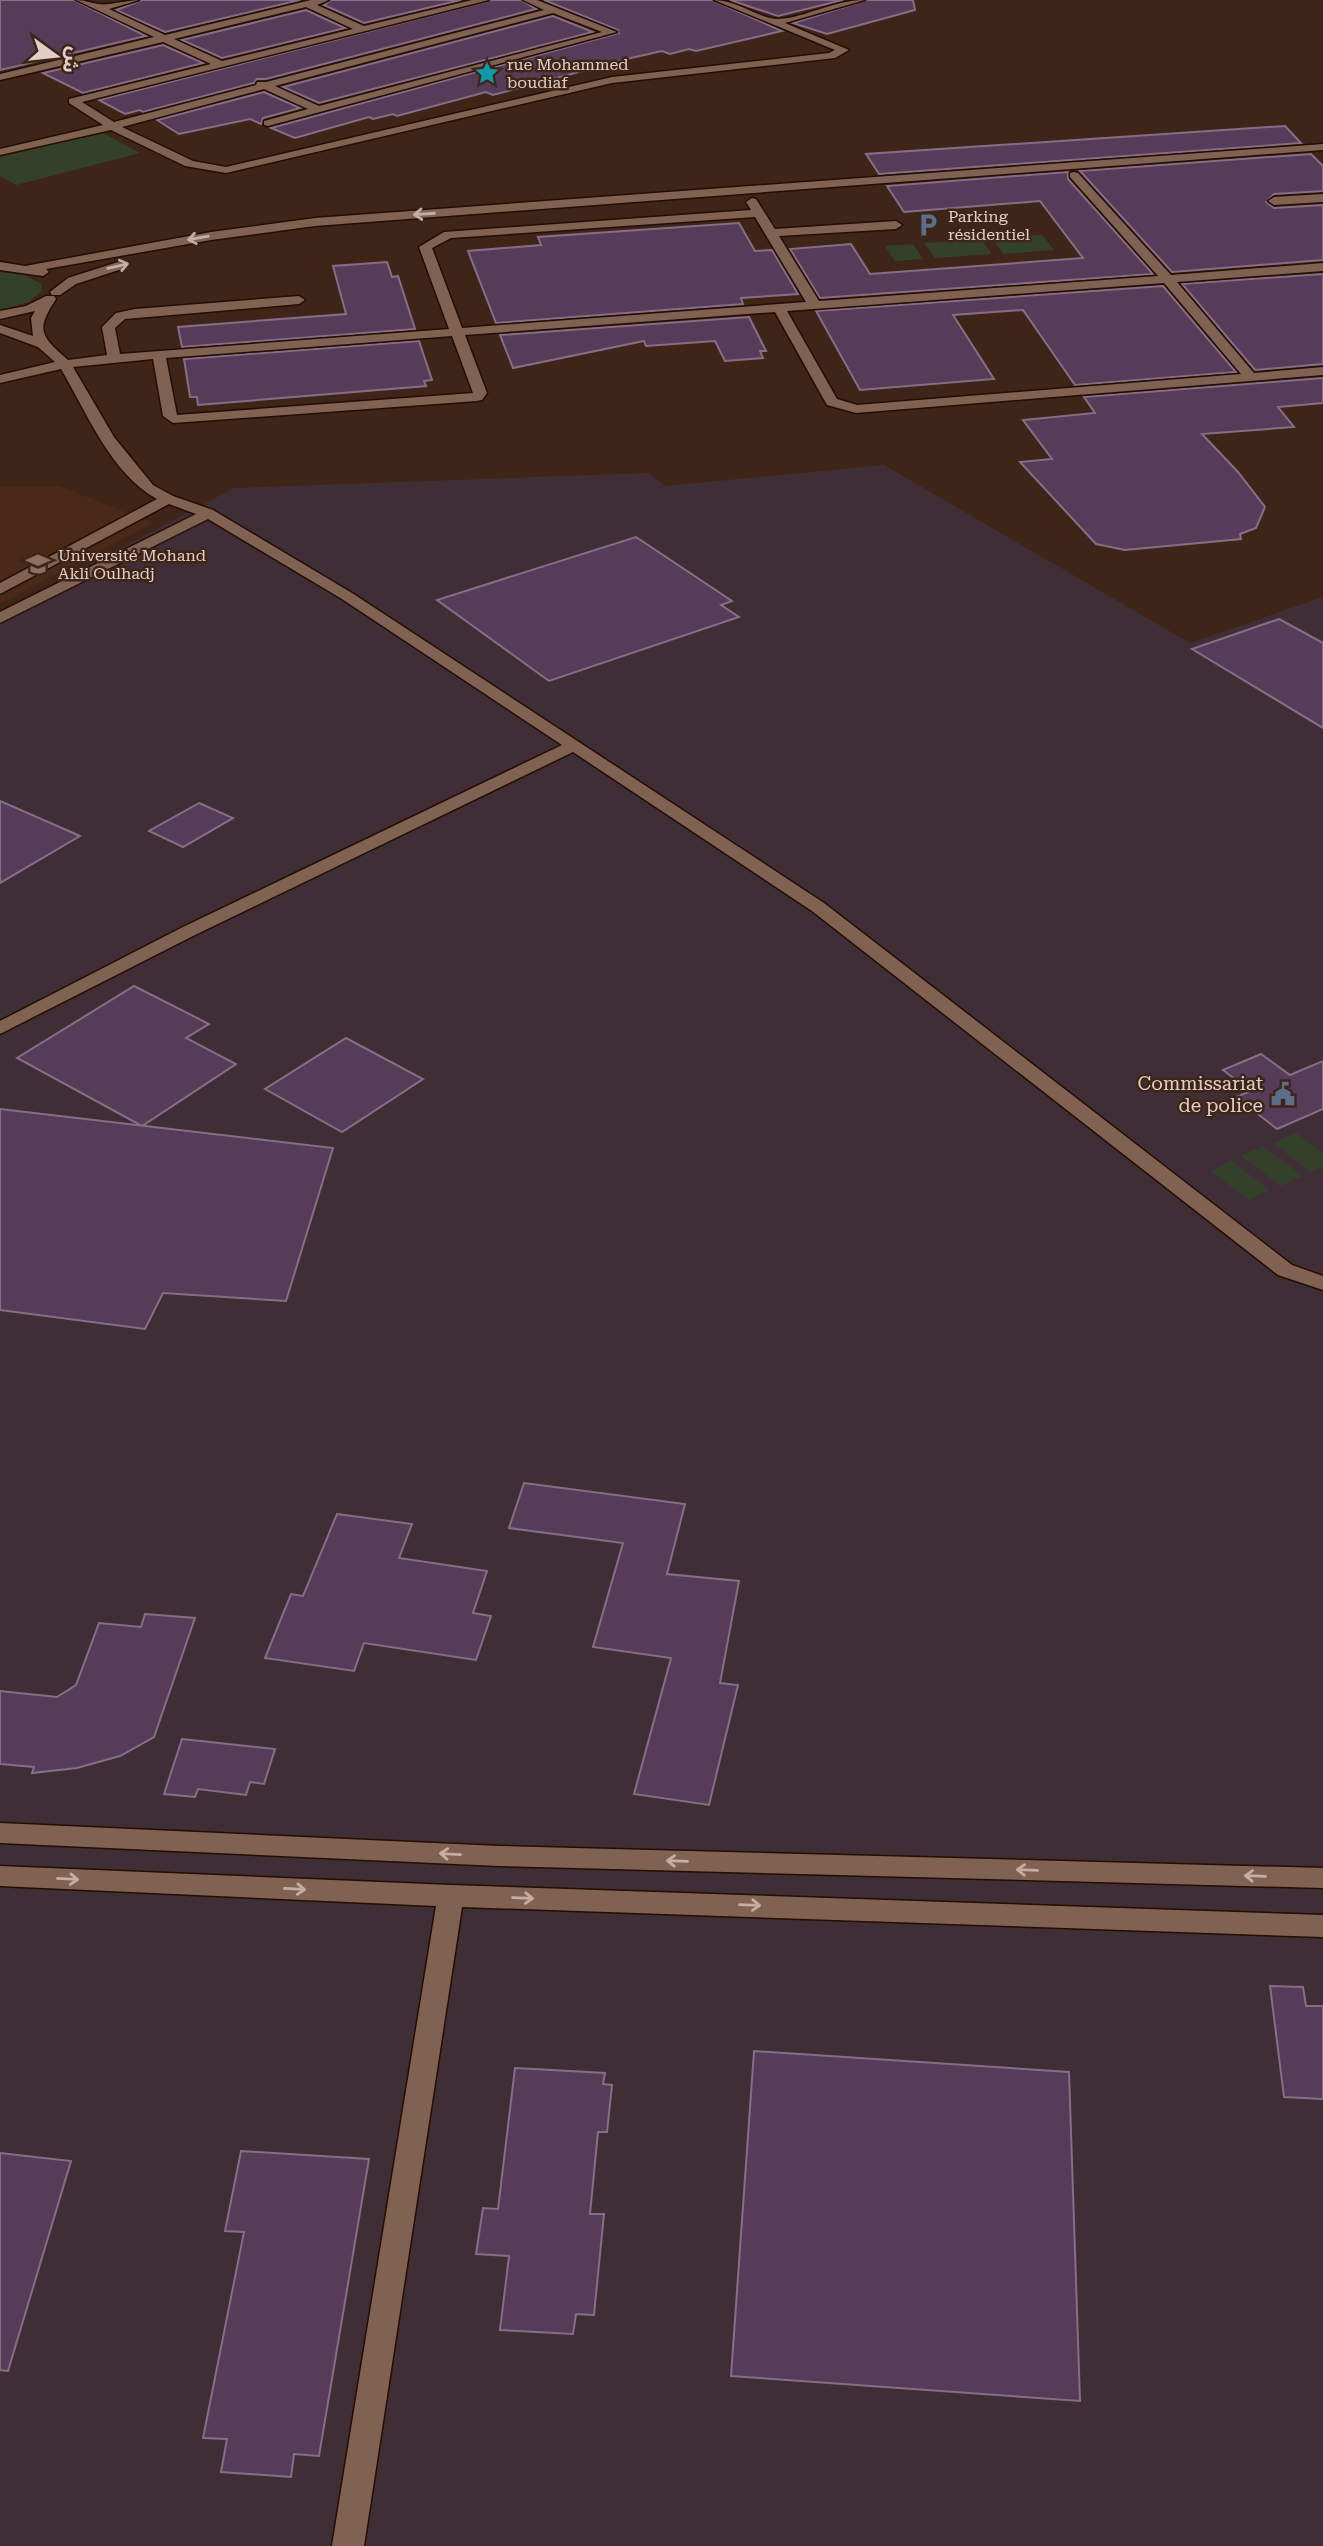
<svg xmlns="http://www.w3.org/2000/svg" width="1323" height="2546" font-family="'Roboto Serif','Noto Sans Arabic',serif">
  <style>
    .built { fill: #4a2918 }
    .industrial { fill: #402e36 }
    .green { fill: #33412b }
    .building { fill: #573c59; stroke: #856e86; stroke-width: 2 }
    .lines { fill: none; stroke-linecap: round; stroke-linejoin: round }
    .minor-casing { stroke: #250d02; stroke-width: 3 }
    .minor { fill: #806253; fill-rule: evenodd }
    .oneway { stroke: #c4aea4 }
    .labels { text-anchor: middle; stroke-width: 5; stroke-linejoin: round; paint-order: stroke }
    .far-poi-label { font-size: 16px; fill: #e1cfc7; stroke: #3f2518; text-anchor: start }
    .poi-label { font-size: 19px; fill: #e1cfc7; stroke: #3f2518; text-anchor: end }
  </style>
  <rect width="100%" height="100%" fill="#3f2518"/>
  <polygon class="built" points="0,486 59,486 153,523 0,604"/>
  <polygon class="industrial" points="884,465 1190,643 1323,597 1323,2546 0,2546 0,612 234,488 649,473 666,486"/>
  <g class="green">
    <polygon points="101,132 140,153 16,185 0,176 0,157"/>
    <polygon points="1042,235 1054,250 1003,254 992,238"/>
    <polygon points="981,239 992,254 935,258 924,243"/>
    <polygon points="913,244 923,259 895,261 885,246"/>
    <polygon points="0,272 25,275 41,284 42,290 29,302 0,310"/>
    <polygon points="1296,1133 1323,1153 1323,1167 1311,1172 1273,1143"/>
    <polygon points="1263,1146 1303,1176 1281,1186 1241,1156"/>
    <polygon points="1231,1161 1270,1190 1249,1200 1210,1171"/>
  </g>
  <g class="building">
    <polygon points="0,0 74,0 146,36 0,70"/>
    <polygon points="142,0 300,0 165,32 116,10"/>
    <polygon points="331,0 461,0 364,23 324,5"/>
    <polygon points="492,0 521,0 536,9 266,79 257,79 254,83 143,112 140,110 125,114 99,100"/>
    <polygon points="544,0 712,0 782,31 696,51 689,49 670,54 662,51 631,58 493,95 486,92 397,116 393,114 373,119 369,117 295,138 271,128 619,33 618,30"/>
    <polygon points="730,0 843,0 778,16"/>
    <polygon points="867,0 913,0 915,10 827,34 793,23"/>
    <polygon points="306,10 345,28 222,58 182,40"/>
    <polygon points="553,16 593,32 319,103 283,87"/>
    <polygon points="163,45 203,63 83,93 43,73"/>
    <polygon points="264,92 300,108 263,118 261,124 250,119 179,134 157,120"/>
    <polygon points="1285,126 1301,143 879,174 866,154"/>
    <polygon points="1311,154 1323,166 1323,191 1274,194 1266,202 1274,208 1323,205 1323,260 1172,272 1080,171"/>
    <polygon points="1068,172 1068,179 1153,274 820,298 790,249 851,244 870,274 1083,258 1040,201 904,212 887,186"/>
    <polygon points="739,223 755,251 772,250 798,294 741,298 743,304 496,323 468,251 541,245 538,237"/>
    <polygon points="387,262 392,277 398,276 415,329 182,347 178,327 346,314 333,266"/>
    <polygon points="1323,274 1323,364 1255,370 1182,284"/>
    <polygon points="1163,286 1236,372 1075,385 1023,310 953,315 994,379 860,390 816,311"/>
    <polygon points="749,317 766,351 760,351 763,358 725,361 715,341 646,346 644,341 513,368 500,335"/>
    <polygon points="419,341 432,380 424,381 426,386 198,405 197,397 190,397 184,359"/>
    <polygon points="1323,378 1323,403 1278,407 1294,427 1202,434 1238,472 1265,507 1256,528 1240,534 1241,539 1125,550 1096,544 1020,462 1052,459 1023,420 1095,413 1084,397"/>
    <polygon points="636,537 732,601 721,605 739,617 549,681 437,600"/>
    <polygon points="1279,619 1323,643 1323,728 1192,649"/>
    <polygon points="0,801 80,836 0,883"/>
    <polygon points="199,803 233,818 183,847 149,831"/>
    <polygon points="134,986 209,1024 186,1038 236,1064 142,1126 17,1058"/>
    <polygon points="346,1038 423,1079 342,1132 265,1089"/>
    <polygon points="1261,1054 1290,1075 1323,1061 1323,1109 1277,1129 1236,1097 1251,1091 1223,1070"/>
    <polygon points="0,1109 333,1148 286,1301 163,1293 145,1329 0,1310"/>
    <polygon points="524,1483 685,1504 667,1574 739,1581 720,1683 738,1685 709,1805 634,1794 671,1658 593,1647 623,1543 509,1528"/>
    <polygon points="337,1514 412,1524 399,1558 487,1571 473,1613 491,1616 476,1660 364,1643 354,1671 265,1658 291,1594 303,1596"/>
    <polygon points="145,1614 195,1618 154,1737 120,1756 77,1768 32,1773 34,1767 0,1764 0,1691 57,1697 76,1685 99,1623 141,1627"/>
    <polygon points="182,1739 275,1749 264,1784 250,1782 246,1795 198,1789 195,1797 164,1794"/>
    <polygon points="1270,1986 1303,1987 1306,2006 1323,2006 1323,2099 1284,2097"/>
    <polygon points="754,2051 1069,2072 1080,2401 731,2376"/>
    <polygon points="515,2068 605,2073 603,2084 612,2085 607,2132 598,2132 590,2214 604,2214 594,2315 576,2314 573,2334 500,2330 509,2256 476,2254 483,2208 498,2209"/>
    <polygon points="241,2151 369,2159 319,2456 294,2454 291,2477 221,2472 227,2439 203,2438 244,2232 225,2231"/>
    <polygon points="0,2153 71,2161 8,2371 0,2370"/>
  </g>
  <g class="lines">
    <g class="minor-casing">
      <g id="minor">
        <path d="M76,0C85,0 90,3 99,4C106,6 128,0 139,0L109,9L165,35L311,0H329L317,5L364,26L472,0H489L82,102L114,122L256,85L257,82H266L544,10L523,0H537L617,32L268,126L264,125V121L308,109L264,89L122,127L193,161L226,167L612,77L829,53L835,50L714,0C737,0 760,19 778,19C805,18 833,0 865,0L785,23L849,50L835,58L612,83L226,173L185,166L111,130L0,155V149L103,125L69,103V99L211,64L163,42L0,80V74L154,37ZM306,7L353,29L222,61L174,39ZM553,13L602,32L319,106L275,86Z"/>
        <polygon points="1323,144 1323,150 315,226 211,240 46,269 49,272 43,276 0,270 0,262 25,266 211,232 315,218"/>
        <path d="M1074,172L1078,173L1171,275L1323,263V271L1177,282L1254,373L1323,367V375L856,413L827,405L775,312L465,335L487,393L482,400L477,401L173,423L163,416L153,359L73,367L114,437L153,485L173,496L213,510L352,593L824,903L1292,1265L1323,1276V1290L1278,1275L812,911L573,752L195,935L0,1034V1021L183,927L562,745L342,599L208,519L0,623V612L196,514L169,504L0,594V583L157,499C111,474 87,413 61,369L0,383V375L55,362L38,347L0,333V325L33,336L31,318L35,311L0,319V311L26,306L46,296H54L56,299C35,331 41,336 68,360L107,355L102,327L116,313L135,309L299,296L305,300L299,304L125,319L115,328L120,354L449,329L419,247L444,232L751,210L746,202L752,198L756,199L775,229L896,221L902,225L896,229L779,236L819,301L1158,276L1070,177V173ZM755,217L806,302L462,328L432,248L451,238ZM1164,283L1241,374L857,405L837,399L787,311ZM452,336L473,393L177,415L166,358Z"/>
        <polygon points="1323,194 1323,202 1274,205 1268,201 1274,197"/>
        <polygon points="118,262 122,263 122,269 76,284 60,295 52,295 50,292 68,278"/>
        <polygon points="0,1823 499,1846 1323,1868 1323,1888 499,1866 0,1843"/>
        <polygon points="0,1866 451,1885 1323,1915 1323,1937 462,1907 364,2546 332,2546 436,1906 0,1886"/>
      </g>
    </g>
    <use href="#minor" class="minor"/>
  </g>
  <defs><path id="oneway-shaft" d="M-6 0H5M1.5-3L5.5 0L1.5 3" fill="none" stroke-width="1.6" stroke-linecap="round" stroke-linejoin="round" transform="scale(1.75)"/></defs>
  <g class="oneway">
    <use href="#oneway-shaft" transform="translate(424 214) rotate(176)"/>
    <use href="#oneway-shaft" transform="translate(198 238) rotate(170)"/>
    <use href="#oneway-shaft" transform="translate(118 266) rotate(-13)"/>
    <use href="#oneway-shaft" transform="translate(450 1854) rotate(-177)"/>
    <use href="#oneway-shaft" transform="translate(677 1861) rotate(-178)"/>
    <use href="#oneway-shaft" transform="translate(1027 1870) rotate(-178)"/>
    <use href="#oneway-shaft" transform="translate(1255 1876) rotate(-178)"/>
    <use href="#oneway-shaft" transform="translate(68 1879) rotate(3)"/>
    <use href="#oneway-shaft" transform="translate(295 1889) rotate(3)"/>
    <use href="#oneway-shaft" transform="translate(523 1898) rotate(2)"/>
    <use href="#oneway-shaft" transform="translate(750 1905) rotate(2)"/>
  </g>
  <defs>
    <g id="sight-bare" transform="scale(1.89)"><path d="M0-6L1.8-2.2L6-1.7L2.9 1.2L3.7 5.4L0 3.3L-3.7 5.4L-2.9 1.2L-6-1.7L-1.8-2.2Z" fill="#0f9aa8" stroke="#3f2518" stroke-width="2.5" paint-order="stroke"/></g>
    <g id="parking-bare" transform="scale(1.89)"><path d="M-3.5-5.5H1a3.5 3.5 0 0 1 0 7H-1V5.5H-3.5ZM-1-3.4V-.6H.8a1.4 1.4 0 0 0 0-2.8Z" fill="#5c6f8a" stroke="#3f2518" stroke-width="2.5" paint-order="stroke"/></g>
    <g id="university-bare" transform="scale(1.89)"><path d="M0-5L7-2L0 1L-7-2ZM-4 1L0 2.5L4 1V4Q0 6-4 4Z" fill="#8d6e63" stroke="#3f2518" stroke-width="2.5" paint-order="stroke"/></g>
    <g id="civic-bare" transform="scale(1.89)"><path d="M-.6-6.5H3V-4.5H.6V-3L4-1V1h2V6H-6V1h2V-1L-.6-3ZM-1.2 2.5V6h2.4V2.5Z" fill="#5c6f8a" stroke="#3f2518" stroke-width="2.5" paint-order="stroke"/></g>
  </defs>
  <g fill-rule="evenodd">
    <use href="#sight-bare" x="487" y="73"/>
    <use href="#parking-bare" x="928" y="225"/>
    <use href="#university-bare" x="38" y="564"/>
    <use href="#civic-bare" x="1283" y="1094"/>
  </g>
  <g class="labels">
    <g class="far-poi-label">
      <text x="507" y="70">rue Mohammed<tspan x="507" dy="18">boudiaf</tspan></text>
      <text x="948" y="222">Parking<tspan x="948" dy="18">résidentiel</tspan></text>
      <text x="58" y="561">Université Mohand<tspan x="58" dy="18">Akli Oulhadj</tspan></text>
    </g>
    <g class="poi-label">
      <text x="1263" y="1090">Commissariat<tspan x="1263" dy="22">de police</tspan></text>
    </g>
  </g>
  <g transform="translate(56 56) rotate(105)" stroke="#3f2518" stroke-width="5" paint-order="stroke">
  <path d="M0-5L12 26L0 18L-12 26Z" fill="#e1cfc7"/>
  <text y="-10" font-size="19" font-weight="bold" text-anchor="middle" fill="#e1cfc7">ش</text>
  </g>
</svg>
